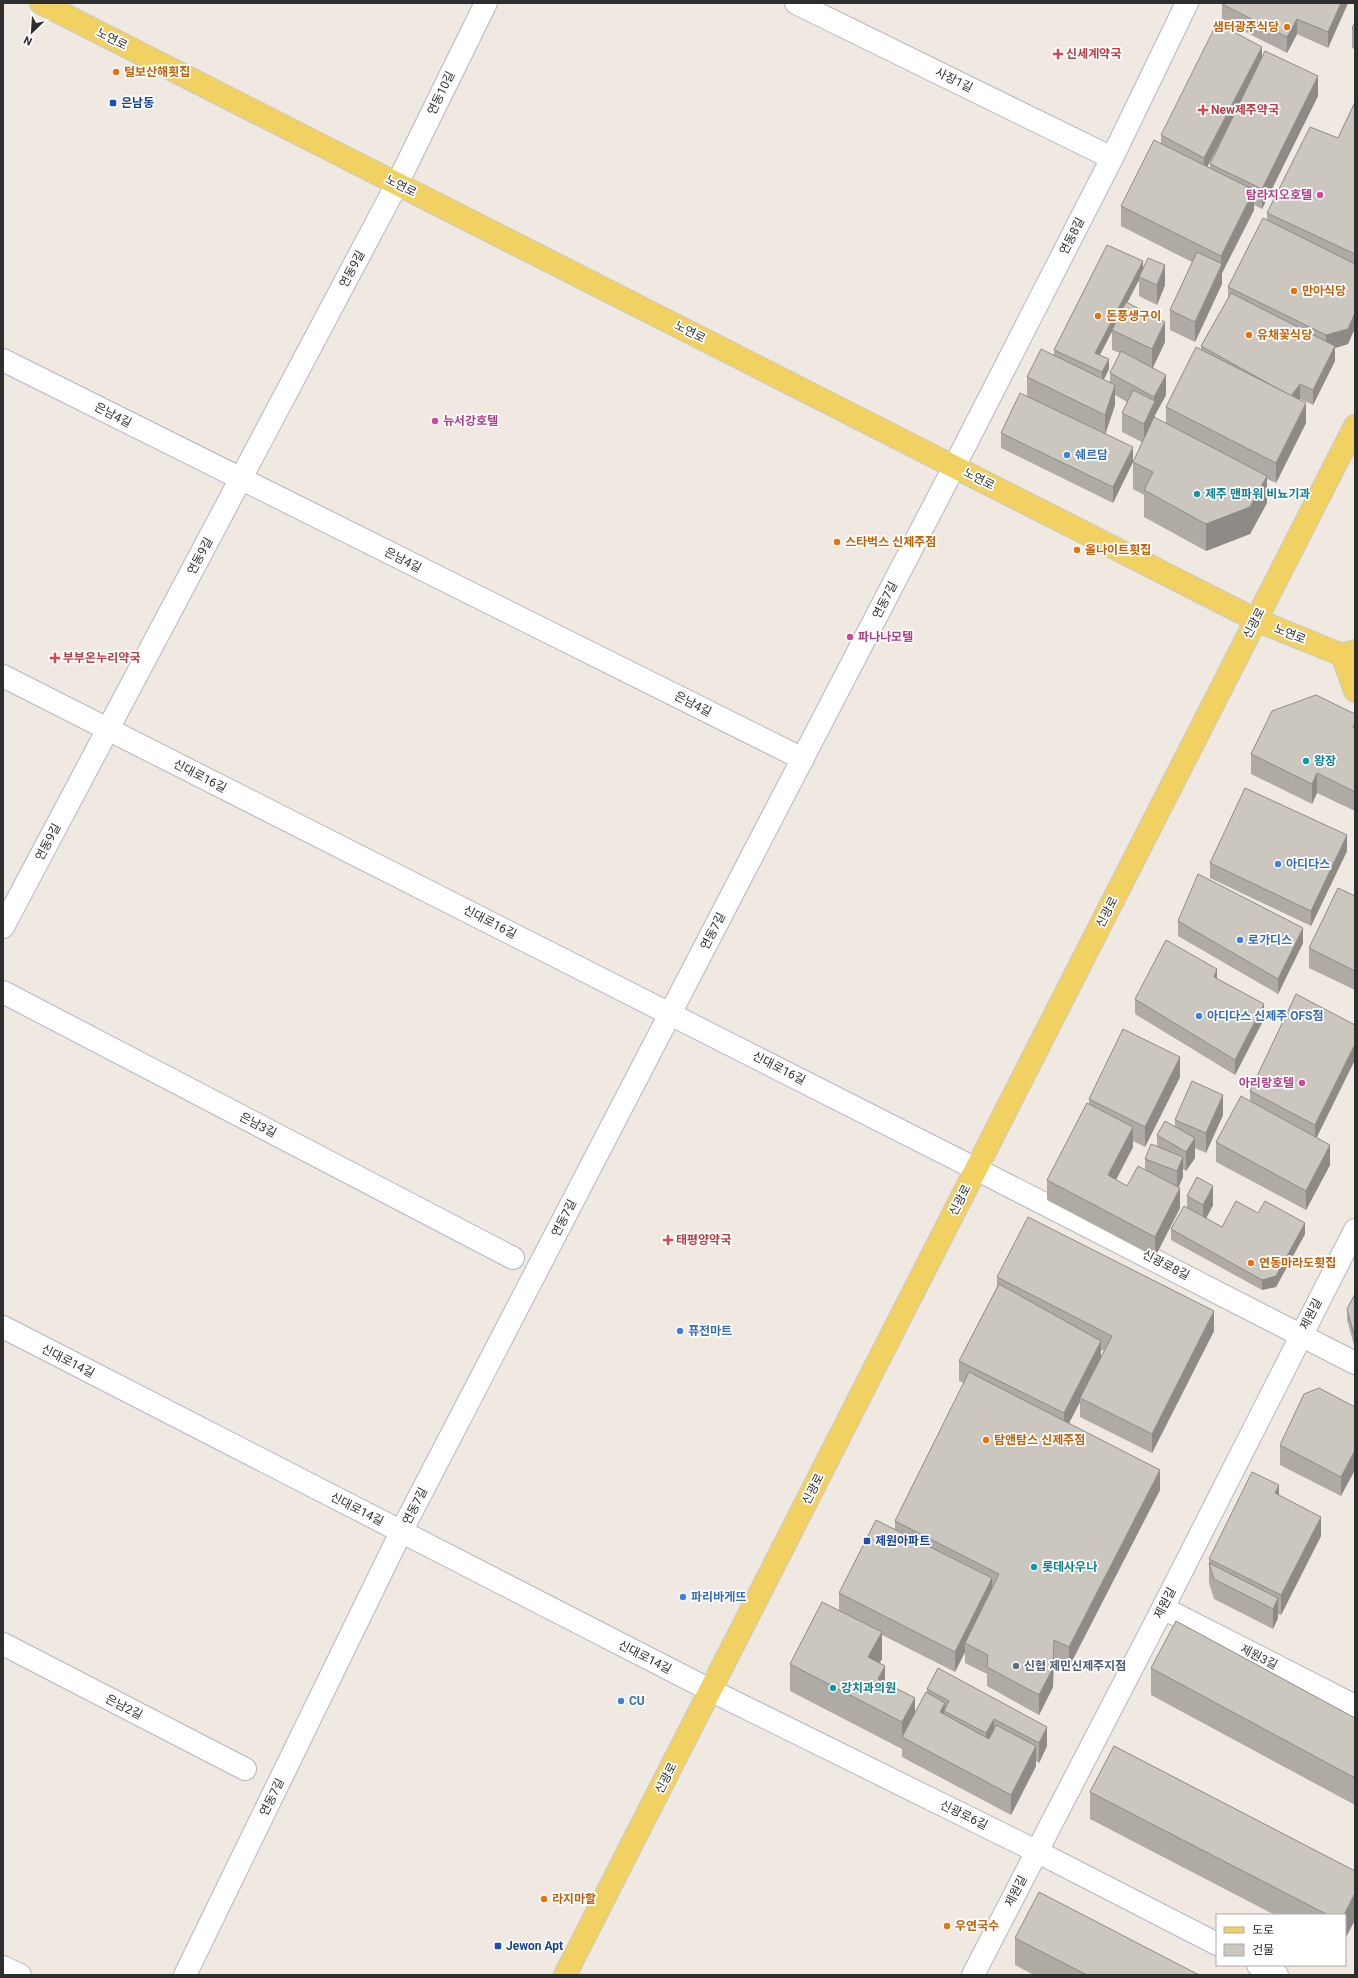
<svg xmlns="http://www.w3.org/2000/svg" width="1358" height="1978" font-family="Roboto,'Noto Sans KR',sans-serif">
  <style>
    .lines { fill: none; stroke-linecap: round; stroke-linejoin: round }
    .minor-casing { stroke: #b4b7c1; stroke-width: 24 }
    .major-casing { stroke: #c9c9c9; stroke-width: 24 }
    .minor { stroke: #fff; stroke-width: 22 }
    .major { stroke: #f2d163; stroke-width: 22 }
    .wall { fill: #afaba4; fill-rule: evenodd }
    .shaded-wall { fill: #8e8b86 }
    .building { fill: #cbc7bf; stroke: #8e8b86 }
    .food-dot { fill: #e8710a; stroke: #fff; stroke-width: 1.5 }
    .health-dot { fill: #e0444e; stroke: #fff; stroke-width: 1.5 }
    .transit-dot { fill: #1a4fb4; stroke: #fff; stroke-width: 1.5 }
    .hotel-dot { fill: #d1479c; stroke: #fff; stroke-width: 1.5 }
    .shop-dot { fill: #3f7fe0; stroke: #fff; stroke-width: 1.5 }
    .culture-dot { fill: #0f9aa8; stroke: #fff; stroke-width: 1.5 }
    .service-dot { fill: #5c6f8a; stroke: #fff; stroke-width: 1.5 }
    .labels { text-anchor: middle; stroke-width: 3.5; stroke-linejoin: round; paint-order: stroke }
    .food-label { font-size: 12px; font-weight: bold; fill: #c56008; stroke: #fff; text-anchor: start }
    .street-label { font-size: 12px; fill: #2e2e2e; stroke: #fff }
    .health-label { font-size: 12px; font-weight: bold; fill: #be3a42; stroke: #fff; text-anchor: start }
    .transit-label { font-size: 12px; font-weight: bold; fill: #164399; stroke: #fff; text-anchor: start }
    .hotel-label { font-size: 12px; font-weight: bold; fill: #b23c85; stroke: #fff; text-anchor: end }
    .shop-label { font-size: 12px; font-weight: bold; fill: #366cbe; stroke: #fff; text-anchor: start }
    .culture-label { font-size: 12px; font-weight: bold; fill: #0d838f; stroke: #fff; text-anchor: start }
    .service-label { font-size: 12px; font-weight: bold; fill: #4e5e75; stroke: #fff; text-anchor: start }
  </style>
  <rect width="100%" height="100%" fill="#efe9e1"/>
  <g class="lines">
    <g class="minor-casing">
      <g id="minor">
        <polyline points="796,3 1112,158"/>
        <polyline points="3,360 803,759"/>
        <polyline points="3,676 976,1169 1355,1363"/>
        <polyline points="3,927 397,184 486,3"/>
        <polyline points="3,992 513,1258"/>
        <polyline points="3,1327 710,1690 1036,1851 1217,1944"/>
        <polyline points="1163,1608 1355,1706"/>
        <polyline points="3,1644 245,1769"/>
        <polyline points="1258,1965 1277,1975"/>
        <polyline points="3,1967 20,1975"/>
        <polyline points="185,1975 401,1532 954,467 1112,158 1187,3"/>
        <polyline points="973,1975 1163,1608 1355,1230"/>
      </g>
    </g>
    <g class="major-casing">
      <g id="major">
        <polyline points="41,3 1256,620 1342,655 1355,651"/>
        <polyline points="1342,655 1355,691"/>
        <polyline points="565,1975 1355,426"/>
      </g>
    </g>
    <use href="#minor" class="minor"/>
    <use href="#major" class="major"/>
  </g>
  <g class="wall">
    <polygon points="1348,3 1328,48 1297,34 1287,53 1222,20 1222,4"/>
    <polygon points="1355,22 1355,49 1352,48 1352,28"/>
    <path d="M1262,59L1318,96L1262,209L1254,205V210L1222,273V284L1195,342L1170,330V310L1192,262L1121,226V206L1161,144V135ZM1235,113L1210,164V168L1207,167Z"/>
    <path d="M1355,102V328L1348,344L1335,348V361L1313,405L1300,399L1299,400L1306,423L1276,483L1267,479V503L1250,534L1206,551L1144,517V495L1133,489V462L1142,442L1122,432V413L1127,402L1115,395V405L1105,434L1133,462L1113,503L1001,448V433L1027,397V377L1054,355V350L1143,267L1165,285L1157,305L1139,296V280L1127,303L1165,342L1153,368L1166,395L1155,415V418L1166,423V407L1201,350V346L1228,300V287L1267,220V213L1338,138ZM1112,331V350L1120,353L1110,373V382L1104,380L1109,369L1100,355Z"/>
    <polygon points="1355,714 1355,811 1317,793 1312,804 1251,774 1251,754"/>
    <polygon points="1347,851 1311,926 1210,878 1210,863"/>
    <polygon points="1355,896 1355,990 1309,968 1309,948"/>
    <polygon points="1178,921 1303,943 1278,994 1178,936"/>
    <polygon points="1217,979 1264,1019 1235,1075 1135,1014 1135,999"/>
    <polygon points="1355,1025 1316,1138 1330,1165 1306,1210 1216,1162 1216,1142 1250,1101 1250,1091"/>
    <polygon points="1180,1077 1145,1147 1133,1141 1133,1147 1116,1180 1127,1186 1145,1170 1145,1159 1157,1147 1157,1135 1175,1127 1175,1120 1223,1115 1206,1153 1195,1148 1195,1158 1186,1171 1183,1169 1183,1177 1178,1187 1180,1208 1155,1257 1047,1200 1047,1180 1089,1104 1089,1099"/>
    <polygon points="1187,1196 1213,1205 1206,1219 1222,1227 1258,1213 1305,1234 1276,1287 1262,1290 1171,1240 1171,1229 1187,1208"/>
    <path d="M997,1277L1214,1331L1152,1453L1080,1417V1402L1069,1423L1160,1490L1069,1667L1054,1660L1053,1687L1039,1715L987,1686V1674L965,1663V1652L955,1672L882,1635V1659L879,1663L885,1682L915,1712L927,1693V1689L938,1668L1047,1746L1039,1763L1036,1761V1766L1011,1815L902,1757V1749L790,1691V1664L839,1610V1593L895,1529V1521L964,1383L959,1381V1361L997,1287ZM1101,1350L1104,1351L1101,1357Z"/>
    <polygon points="1355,1294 1355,1345 1354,1345 1347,1320 1347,1309"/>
    <polygon points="1355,1407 1341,1496 1280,1465 1280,1445"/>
    <polygon points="1279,1495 1321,1536 1281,1615 1278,1614 1278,1618 1273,1629 1214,1599 1209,1583 1209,1559"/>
    <polygon points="1151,1668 1355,1718 1355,1805 1151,1695"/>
    <polygon points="1114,1746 1355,1871 1355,1920 1345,1939 1345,1915 1275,1915 1090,1819 1090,1792"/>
    <polygon points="1015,1938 1199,1975 1034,1975 1015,1965"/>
  </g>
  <g class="shaded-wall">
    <polygon points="1341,3 1348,3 1328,48 1328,32"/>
    <polygon points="1297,19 1297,34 1287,53 1287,37"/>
    <polygon points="1262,47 1262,63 1204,173 1204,158"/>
    <polygon points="1318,76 1318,96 1262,209 1262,189"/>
    <polygon points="1254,190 1254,210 1222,273 1222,284 1195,342 1195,322 1221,267 1221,256"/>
    <polygon points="1143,261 1143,272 1139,277 1139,280 1095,364 1095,353"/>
    <polygon points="1165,265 1165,285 1157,305 1157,285"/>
    <polygon points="1355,313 1355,328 1348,344 1335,348 1335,361 1313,405 1313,390 1326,351 1326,335"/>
    <polygon points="1165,322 1165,342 1152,369 1152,349"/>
    <polygon points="1109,359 1109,369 1102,382 1102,372"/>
    <polygon points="1166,375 1166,395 1155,415 1155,421 1144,443 1144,424 1154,403 1154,397"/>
    <polygon points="1300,384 1300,399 1291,411 1291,396"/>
    <polygon points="1115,385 1115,405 1105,435 1105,415"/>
    <polygon points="1306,403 1306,423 1276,483 1276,463"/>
    <polygon points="1133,447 1133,462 1113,503 1113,487"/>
    <polygon points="1267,476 1267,503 1250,534 1206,551 1206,524"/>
    <polygon points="1317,773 1317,793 1312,804 1312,784"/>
    <polygon points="1347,835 1347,851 1311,926 1311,911"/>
    <polygon points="1303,928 1303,943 1278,994 1278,979"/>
    <polygon points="1217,969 1217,985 1214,977"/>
    <polygon points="1264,1004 1264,1019 1235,1075 1235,1060"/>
    <polygon points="1355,1044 1355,1060 1315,1141 1315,1125"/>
    <polygon points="1180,1057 1180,1077 1145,1147 1145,1127"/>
    <polygon points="1223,1095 1223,1115 1206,1153 1206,1133"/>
    <polygon points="1133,1127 1133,1147 1108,1195 1108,1175"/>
    <polygon points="1195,1138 1195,1158 1186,1171 1186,1152"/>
    <polygon points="1330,1145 1330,1165 1306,1210 1306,1191"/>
    <polygon points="1183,1157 1183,1177 1177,1191 1177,1171"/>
    <polygon points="1213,1186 1213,1205 1203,1224 1203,1205"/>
    <polygon points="1180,1188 1180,1208 1155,1257 1155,1237"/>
    <polygon points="1305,1223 1305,1234 1276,1287 1262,1290 1262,1280"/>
    <polygon points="1214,1311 1214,1331 1152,1453 1152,1434"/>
    <polygon points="1101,1341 1101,1360 1080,1398 1080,1402 1064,1433 1064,1413"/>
    <polygon points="1355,1450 1355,1470 1341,1496 1341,1477"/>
    <polygon points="1160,1470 1160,1490 1069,1667 1069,1647"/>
    <polygon points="1279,1485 1279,1505 1275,1493"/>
    <polygon points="1321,1517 1321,1536 1281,1615 1281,1595"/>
    <polygon points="992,1578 992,1598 965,1643 965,1652 955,1672 955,1652"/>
    <polygon points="1278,1598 1278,1618 1273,1629 1273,1609"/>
    <polygon points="882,1632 882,1659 868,1684 868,1657"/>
    <polygon points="1054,1640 1053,1687 1039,1715 1039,1695"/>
    <polygon points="885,1666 885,1694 878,1679"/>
    <polygon points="915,1698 915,1725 902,1737 902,1722"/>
    <polygon points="945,1703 945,1711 944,1711 944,1724 940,1712"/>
    <polygon points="994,1719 994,1738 986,1753 986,1733"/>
    <polygon points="1047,1727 1047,1746 1039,1763 1039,1743"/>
    <polygon points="1036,1746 1036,1766 1011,1815 1011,1795"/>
    <polygon points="1355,1893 1355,1920 1345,1939 1345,1915 1344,1915"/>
  </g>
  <g class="building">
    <polygon points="1222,3 1341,3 1328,32 1297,19 1287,37 1222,4"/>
    <polygon points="1355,22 1355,30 1352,28"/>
    <polygon points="1217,23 1262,47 1204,158 1161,135"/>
    <polygon points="1265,51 1318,76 1262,189 1210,164"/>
    <polygon points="1355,102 1355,254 1267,213 1310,127 1338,138"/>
    <polygon points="1154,140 1254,190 1221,256 1121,206"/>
    <polygon points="1263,218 1355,264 1355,313 1348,329 1326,335 1228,287"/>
    <polygon points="1107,245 1143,261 1095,353 1109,359 1102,372 1054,350"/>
    <polygon points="1197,252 1222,264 1195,322 1170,310"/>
    <polygon points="1148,258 1165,265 1157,285 1139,277"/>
    <polygon points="1231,293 1335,346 1313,390 1300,384 1291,396 1201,346"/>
    <polygon points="1126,302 1165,322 1152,349 1112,330"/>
    <polygon points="1196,347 1306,403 1276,463 1166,407"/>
    <polygon points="1041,349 1115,385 1105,415 1027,377"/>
    <polygon points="1121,351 1166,375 1154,397 1110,373"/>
    <polygon points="1133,390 1155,401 1144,424 1122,413"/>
    <polygon points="1020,393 1133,447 1113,487 1001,433"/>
    <polygon points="1154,417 1267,476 1250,507 1206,524 1144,490 1153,472 1133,462"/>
    <polygon points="1316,695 1355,714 1355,723 1353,727 1355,728 1355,792 1317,773 1312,784 1251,754 1272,711"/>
    <polygon points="1245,788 1347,835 1311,911 1210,863"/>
    <polygon points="1198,874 1303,928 1278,979 1178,921"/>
    <polygon points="1338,888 1355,896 1355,971 1309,948"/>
    <polygon points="1166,940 1217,969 1214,977 1264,1004 1235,1060 1135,999"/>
    <polygon points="1296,994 1355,1025 1355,1044 1315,1125 1250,1091"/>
    <polygon points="1123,1029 1180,1057 1145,1127 1089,1099"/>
    <polygon points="1192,1081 1223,1095 1206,1133 1175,1120"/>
    <polygon points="1241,1096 1330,1145 1306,1191 1216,1142"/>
    <polygon points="1087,1103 1133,1127 1108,1175 1127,1186 1138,1166 1180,1188 1155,1237 1047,1180"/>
    <polygon points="1165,1121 1195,1138 1186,1152 1157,1135"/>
    <polygon points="1151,1144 1183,1157 1177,1171 1145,1159"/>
    <polygon points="1197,1177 1213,1186 1203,1205 1187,1196"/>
    <polygon points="1236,1201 1258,1213 1265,1201 1305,1223 1276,1276 1262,1280 1171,1229 1184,1206 1222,1227"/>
    <polygon points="1028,1217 1214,1311 1152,1434 1080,1398 1112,1336 997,1277"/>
    <polygon points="999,1284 1101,1341 1064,1413 959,1361"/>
    <polygon points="1355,1294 1355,1335 1354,1334 1347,1309"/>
    <polygon points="969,1372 1160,1470 1069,1647 1054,1640 1053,1668 1039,1695 987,1667 988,1655 965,1643 999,1574 895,1521"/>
    <polygon points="1319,1388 1355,1407 1355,1450 1341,1477 1280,1445 1304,1394"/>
    <polygon points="1252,1472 1279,1485 1275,1493 1321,1517 1281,1595 1209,1559"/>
    <polygon points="876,1520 992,1578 955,1652 839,1593"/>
    <polygon points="1209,1563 1278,1598 1273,1609 1214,1579"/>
    <polygon points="822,1602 882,1632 868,1657 885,1666 878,1679 915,1698 902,1722 790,1664"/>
    <polygon points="1176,1621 1355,1718 1355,1778 1151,1668"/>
    <polygon points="938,1668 1047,1727 1039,1743 994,1719 986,1733 944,1711 949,1701 927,1689"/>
    <polygon points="926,1692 945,1703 940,1712 989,1739 996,1725 1036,1746 1011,1795 902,1737"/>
    <polygon points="1114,1746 1355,1871 1355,1893 1344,1915 1328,1915 1090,1792"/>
    <polygon points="1039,1892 1199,1975 1087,1975 1015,1938"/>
  </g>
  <g class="food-dot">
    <circle cx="1287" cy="27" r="4"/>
    <circle cx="116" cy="72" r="4"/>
    <circle cx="1294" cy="291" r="4"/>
    <circle cx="1098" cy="316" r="4"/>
    <circle cx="1249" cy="335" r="4"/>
    <circle cx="837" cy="542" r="4"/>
    <circle cx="1077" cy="550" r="4"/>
    <circle cx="1251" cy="1263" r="4"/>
    <circle cx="986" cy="1440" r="4"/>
    <circle cx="544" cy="1899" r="4"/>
    <circle cx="947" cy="1926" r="4"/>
  </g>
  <g class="health-dot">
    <path d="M1056 48h4v4h4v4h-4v4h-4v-4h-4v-4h4z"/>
    <path d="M1201 104h4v4h4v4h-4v4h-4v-4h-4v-4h4z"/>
    <path d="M53 652h4v4h4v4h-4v4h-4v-4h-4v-4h4z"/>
    <path d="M666 1234h4v4h4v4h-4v4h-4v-4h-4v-4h4z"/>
  </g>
  <g class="transit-dot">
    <rect x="109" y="99" width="8" height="8" rx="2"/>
    <rect x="863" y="1537" width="8" height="8" rx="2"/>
    <rect x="494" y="1942" width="8" height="8" rx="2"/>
  </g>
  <g class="hotel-dot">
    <circle cx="1320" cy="195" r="4"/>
    <circle cx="435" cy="421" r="4"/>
    <circle cx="850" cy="637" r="4"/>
    <circle cx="1302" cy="1083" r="4"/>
  </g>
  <g class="shop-dot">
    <circle cx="1067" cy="455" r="4"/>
    <circle cx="1278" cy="864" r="4"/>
    <circle cx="1240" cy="940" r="4"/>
    <circle cx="1199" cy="1016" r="4"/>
    <circle cx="680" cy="1331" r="4"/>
    <circle cx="683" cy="1597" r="4"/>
    <circle cx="621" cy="1701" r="4"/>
  </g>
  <g class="culture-dot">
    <circle cx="1197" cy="494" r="4"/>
    <circle cx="1306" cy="761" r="4"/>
    <circle cx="1034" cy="1567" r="4"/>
    <circle cx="833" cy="1688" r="4"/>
  </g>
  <circle class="service-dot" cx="1016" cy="1666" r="4"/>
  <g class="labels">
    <g class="food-label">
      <text x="1279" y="31" text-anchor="end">샘터광주식당</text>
      <text x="124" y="76">털보산해횟집</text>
      <text x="1302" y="295">만아식당</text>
      <text x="1106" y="320">돈풍생구이</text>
      <text x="1257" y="339">유채꽃식당</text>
      <text x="845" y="546">스타벅스 신제주점</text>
      <text x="1085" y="554">올나이트횟집</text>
      <text x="1259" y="1267">연동마라도횟집</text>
      <text x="994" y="1444">탐앤탐스 신제주점</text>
      <text x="552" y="1903">라지마할</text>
      <text x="955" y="1930">우연국수</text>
    </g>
    <g class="street-label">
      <text transform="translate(112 39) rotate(27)" y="4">노연로</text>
      <text transform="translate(954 80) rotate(26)" y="4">사장1길</text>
      <text transform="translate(441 93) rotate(-64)" y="4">연동10길</text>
      <text transform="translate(401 186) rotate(27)" y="4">노연로</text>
      <text transform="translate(1072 236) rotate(-63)" y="4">연동8길</text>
      <text transform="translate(352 269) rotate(-62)" y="4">연동9길</text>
      <text transform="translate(690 332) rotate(27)" y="4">노연로</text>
      <text transform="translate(113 415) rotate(27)" y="4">은남4길</text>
      <text transform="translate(979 479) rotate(27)" y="4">노연로</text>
      <text transform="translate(200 556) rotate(-62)" y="4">연동9길</text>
      <text transform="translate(403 560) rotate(27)" y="4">은남4길</text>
      <text transform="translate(885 600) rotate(-63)" y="4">연동7길</text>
      <text transform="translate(1254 623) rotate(-63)" y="4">신광로</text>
      <text transform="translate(1290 634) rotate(22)" y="4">노연로</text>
      <text transform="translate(693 704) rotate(27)" y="4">은남4길</text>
      <text transform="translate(200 776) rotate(27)" y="4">신대로16길</text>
      <text transform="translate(48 842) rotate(-62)" y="4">연동9길</text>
      <text transform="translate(1107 912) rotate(-63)" y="4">신광로</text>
      <text transform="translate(490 922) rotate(27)" y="4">신대로16길</text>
      <text transform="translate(713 931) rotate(-63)" y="4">연동7길</text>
      <text transform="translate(779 1068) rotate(27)" y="4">신대로16길</text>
      <text transform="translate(258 1125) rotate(27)" y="4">은남3길</text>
      <text transform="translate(960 1200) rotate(-63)" y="4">신광로</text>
      <text transform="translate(564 1218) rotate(-63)" y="4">연동7길</text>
      <text transform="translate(1166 1265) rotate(27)" y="4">신광로8길</text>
      <text transform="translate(1311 1314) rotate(-63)" y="4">제원길</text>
      <text transform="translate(68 1361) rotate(27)" y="4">신대로14길</text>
      <text transform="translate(813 1489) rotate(-63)" y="4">신광로</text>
      <text transform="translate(415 1506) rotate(-63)" y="4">연동7길</text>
      <text transform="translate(357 1509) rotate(27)" y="4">신대로14길</text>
      <text transform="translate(1165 1603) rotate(-63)" y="4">제원길</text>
      <text transform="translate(645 1657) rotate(27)" y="4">신대로14길</text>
      <text transform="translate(1259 1657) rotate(27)" y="4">제원3길</text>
      <text transform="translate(124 1707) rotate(27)" y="4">은남2길</text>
      <text transform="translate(666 1778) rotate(-63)" y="4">신광로</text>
      <text transform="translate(272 1797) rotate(-64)" y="4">연동7길</text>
      <text transform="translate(964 1815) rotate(26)" y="4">신광로6길</text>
      <text transform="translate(1016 1891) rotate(-63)" y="4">제원길</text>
    </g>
    <g class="health-label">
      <text x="1066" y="58">신세계약국</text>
      <text x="1211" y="114">New제주약국</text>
      <text x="63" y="662">부부온누리약국</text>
      <text x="676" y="1244">태평양약국</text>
    </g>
    <g class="transit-label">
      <text x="121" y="107">은남동</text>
      <text x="875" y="1545">제원아파트</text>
      <text x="506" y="1950">Jewon Apt</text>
    </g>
    <g class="hotel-label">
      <text x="1312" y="199">탐라지오호텔</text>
      <text x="443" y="425" text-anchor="start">뉴서강호텔</text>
      <text x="858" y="641" text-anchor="start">파나나모텔</text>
      <text x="1294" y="1087">아리랑호텔</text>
    </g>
    <g class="shop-label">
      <text x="1075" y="459">쉐르담</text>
      <text x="1286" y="868">아디다스</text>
      <text x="1248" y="944">로가디스</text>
      <text x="1207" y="1020">아디다스 신제주 OFS점</text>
      <text x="688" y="1335">퓨전마트</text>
      <text x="691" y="1601">파리바게뜨</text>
      <text x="629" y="1705">CU</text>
    </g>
    <g class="culture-label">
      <text x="1205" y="498">제주 맨파워 비뇨기과</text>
      <text x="1314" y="765">왕장</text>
      <text x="1042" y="1571">롯데사우나</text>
      <text x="841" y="1692">강치과의원</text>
    </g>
    <g class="service-label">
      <text x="1024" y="1670">신협 제민신제주지점</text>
    </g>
  </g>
  <rect width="1358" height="1978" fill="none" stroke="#2e2e2e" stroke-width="8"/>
  <rect x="1216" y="1914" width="130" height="52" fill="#ffffff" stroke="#ababab"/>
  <rect x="1224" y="1927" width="20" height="6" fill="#f2d163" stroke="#ababab"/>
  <text x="1252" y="1934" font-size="12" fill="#2e2e2e">도로</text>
  <rect x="1224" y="1944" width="20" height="12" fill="#cbc7bf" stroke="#ababab"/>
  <text x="1252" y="1954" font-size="12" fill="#2e2e2e">건물</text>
  <g transform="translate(32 32) rotate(205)" stroke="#ffffff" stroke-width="3" paint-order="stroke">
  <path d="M0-3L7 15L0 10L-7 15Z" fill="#2e2e2e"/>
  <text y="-6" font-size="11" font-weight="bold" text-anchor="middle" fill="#2e2e2e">N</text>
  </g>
</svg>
